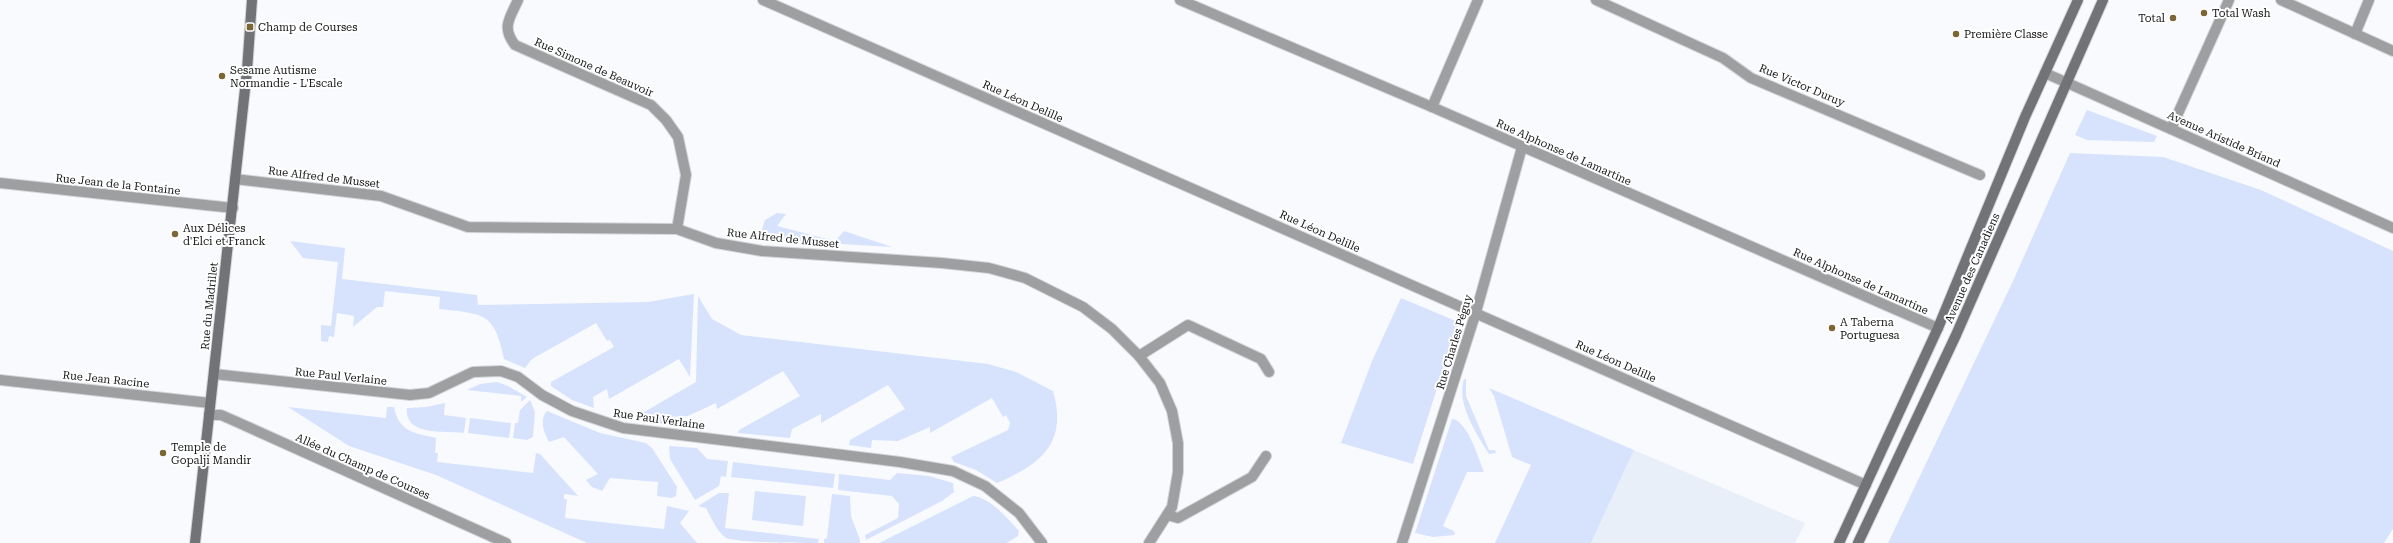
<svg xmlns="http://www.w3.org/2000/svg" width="2393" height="543" font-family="'Roboto Serif',serif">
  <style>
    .built { fill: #e9eff9 }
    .green { fill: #d7e3fd }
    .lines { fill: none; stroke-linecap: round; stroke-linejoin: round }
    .street-casing { stroke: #d4d5d9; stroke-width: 12 }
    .secondary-casing { stroke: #d4d5d9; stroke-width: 12 }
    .street { stroke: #9e9fa0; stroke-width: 10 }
    .secondary { stroke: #727376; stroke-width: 10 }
    .poi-dot { fill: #7c6636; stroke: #fff; stroke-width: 1.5 }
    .labels { text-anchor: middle; stroke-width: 4; stroke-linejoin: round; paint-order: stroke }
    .poi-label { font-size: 11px; fill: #141516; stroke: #fff; text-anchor: start }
    .street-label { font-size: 11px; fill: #141516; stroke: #fff }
  </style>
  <rect width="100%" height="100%" fill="#f8fafe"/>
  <polygon class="built" points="1634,450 1805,523 1795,543 1591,543"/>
  <g class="green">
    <polygon points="2087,110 2157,136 2154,142 2087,140 2075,135"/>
    <polygon points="2070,153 2163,157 2261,190 2393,251 2393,529 2384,543 1888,543 2013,281"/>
    <polygon points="777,213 786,214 777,226 835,241 844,231 892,247 759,239 765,220"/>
    <path d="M290,241L345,248L342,279L477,295L478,305L648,302L694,294L690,377L679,359L609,399L607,389L593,397L594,408L572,400L551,386V382L614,347L610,340L607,341L596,323L532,359L525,368L504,359C495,311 482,314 439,309L440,297L385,291L383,307H377L353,327L354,316L337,313L334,337L329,336L328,342L321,341V325L331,326L338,262L303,258Z"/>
    <path d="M698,296L712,319L741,335L988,364L1016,372L1053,391C1068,443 1041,464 997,483L976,470L954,462L951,457L1008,430L1010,423L1006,415L1003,417L992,398L930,433V427L898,441L872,440L871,448L849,445L850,440L905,409L888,385L821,423V414L792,429L790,438L738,433L739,430L800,396L783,371L717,409L716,403L688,416L669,417V425L639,420V415L696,382Z"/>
    <polygon points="1401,298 1458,322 1413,464 1341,443 1372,361"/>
    <path d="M1464,379H1466V396L1489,450H1495L1496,453L1489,454C1476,433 1456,403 1464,379Z"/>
    <polygon points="497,382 508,386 527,397 521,402 521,396 467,390 480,384"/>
    <polygon points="1489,388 1634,450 1591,543 1495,543 1531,465 1512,457 1494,396"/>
    <polygon points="530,400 535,412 533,437 527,440 513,438 515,423 518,423 520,410"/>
    <path d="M445,403L444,415L466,418L464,433C445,431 404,436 407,408L426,407Z"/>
    <path d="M288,407L386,418L387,407H394C399,432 414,433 436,438L435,453H438L437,462L533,473L536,453L540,454L578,496L564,494V499H567L565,518L664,529L667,506L689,511L680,523L697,543H587L436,475L349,446Z"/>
    <path d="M547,411L600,433L646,443L652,448L677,487L676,496L671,498L657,496L658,482L610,478L602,491L592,487L586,480L598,474L564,437L549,442C544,432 539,420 547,411Z"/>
    <polygon points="470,418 511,423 509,438 468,433"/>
    <path d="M1452,419C1467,420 1479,459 1484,472H1467L1443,526L1454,531L1455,535L1433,537L1415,533Z"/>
    <polygon points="669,446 697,448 707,459 728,461 726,477 721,476 719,486 695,500 670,459"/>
    <polygon points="733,462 835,474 833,488 731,477"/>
    <polygon points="897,473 929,476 953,483 954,492 942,501 866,540 865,535 898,518 899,504 892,496 838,490 839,474 890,480"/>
    <polygon points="755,491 806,496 803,526 752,520"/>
    <path d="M719,493H729L725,528L819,539L818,543C800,543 739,543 726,538C717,532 711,517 706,508L698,506Z"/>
    <polygon points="832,494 850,496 851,516 860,540 860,543 824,543 824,539 827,538"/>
    <path d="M973,496C991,498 1007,518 1019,531L1018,536L1007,543H879Z"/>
  </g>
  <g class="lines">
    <g class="street-casing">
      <g id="street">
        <path d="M518,0C510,18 501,27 515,45L651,105L666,120L678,137L686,175L677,229"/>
        <polyline points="763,0 1866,485"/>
        <polyline points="1180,0 1432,107 1938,328"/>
        <polyline points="1596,0 1723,58 1751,78 1980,175"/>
        <polyline points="2281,0 2393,51"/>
        <polyline points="2355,34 2369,0"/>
        <polyline points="2045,73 2393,228"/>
        <polyline points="1432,107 1478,0"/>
        <polyline points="2171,129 2229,0"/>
        <polyline points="235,179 381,196 468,227 677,229 716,243 762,251 942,263 989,268 1025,278 1083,307 1112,329 1139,356 1160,383 1172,411 1178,443 1178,472 1172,507 1149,543"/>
        <polyline points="0,183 233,208"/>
        <polyline points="1139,356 1188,325 1261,359 1269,372"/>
        <polyline points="214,374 410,395 429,393 473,372 501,371 518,377 542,395 572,411 623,428 900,462 953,471 985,486 1019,513 1042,543"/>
        <polyline points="0,380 210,403"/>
        <polyline points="209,415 221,415 237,422 506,543"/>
        <polyline points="1167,515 1178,518 1252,477 1266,456"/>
        <polyline points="1402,543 1476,312 1522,147"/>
      </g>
    </g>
    <g class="secondary-casing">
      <g id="secondary">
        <polyline points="195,543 247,71 252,0"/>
        <polyline points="1839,543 1938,328 2025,117 2078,0"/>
        <polyline points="1858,543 1956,335 2103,0"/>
      </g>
    </g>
    <use href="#street" class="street"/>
    <use href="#secondary" class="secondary"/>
  </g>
  <g class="poi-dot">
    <circle cx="2204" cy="13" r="4"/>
    <circle cx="2173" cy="18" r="4"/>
    <rect x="246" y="23" width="8" height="8" rx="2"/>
    <circle cx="1956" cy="34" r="4"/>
    <circle cx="222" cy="76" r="4"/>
    <circle cx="175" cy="234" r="4"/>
    <circle cx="1832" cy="328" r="4"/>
    <circle cx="163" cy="453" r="4"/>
  </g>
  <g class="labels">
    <g class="poi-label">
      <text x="2212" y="17">Total Wash</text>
      <text x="2165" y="22" text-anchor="end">Total</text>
      <text x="258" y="31">Champ de Courses</text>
      <text x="1964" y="38">Première Classe</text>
      <text x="230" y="74">Sesame Autisme<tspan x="230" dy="13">Normandie - L'Escale</tspan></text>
      <text x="183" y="232">Aux Délices<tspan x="183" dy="13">d'Elci et Franck</tspan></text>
      <text x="1840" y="326">A Taberna<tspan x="1840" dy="13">Portuguesa</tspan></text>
      <text x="171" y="451">Temple de<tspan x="171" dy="13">Gopalji Mandir</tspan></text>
    </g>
    <g class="street-label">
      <text transform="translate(594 67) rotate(24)" y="4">Rue Simone de Beauvoir</text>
      <text transform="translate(1802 85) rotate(23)" y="4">Rue Victor Duruy</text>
      <text transform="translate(1023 101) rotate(24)" y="4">Rue Léon Delille</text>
      <text transform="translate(2224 139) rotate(24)" y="4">Avenue Aristide Briand</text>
      <text transform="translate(1564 152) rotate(24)" y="4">Rue Alphonse de Lamartine</text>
      <text transform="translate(324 177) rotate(7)" y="4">Rue Alfred de Musset</text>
      <text transform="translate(118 184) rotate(6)" y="4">Rue Jean de la Fontaine</text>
      <text transform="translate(1320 231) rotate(24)" y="4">Rue Léon Delille</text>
      <text transform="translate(783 238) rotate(6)" y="4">Rue Alfred de Musset</text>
      <text transform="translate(1972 268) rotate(-66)" y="4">Avenue des Canadiens</text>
      <text transform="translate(1861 281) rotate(24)" y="4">Rue Alphonse de Lamartine</text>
      <text transform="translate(209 306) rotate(-84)" y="4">Rue du Madrillet</text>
      <text transform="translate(1454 342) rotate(-73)" y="4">Rue Charles Péguy</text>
      <text transform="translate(1616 361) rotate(24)" y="4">Rue Léon Delille</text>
      <text transform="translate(341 376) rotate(6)" y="4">Rue Paul Verlaine</text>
      <text transform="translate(106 379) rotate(6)" y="4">Rue Jean Racine</text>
      <text transform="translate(659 419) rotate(8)" y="4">Rue Paul Verlaine</text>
      <text transform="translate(363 466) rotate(24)" y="4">Allée du Champ de Courses</text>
    </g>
  </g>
</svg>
